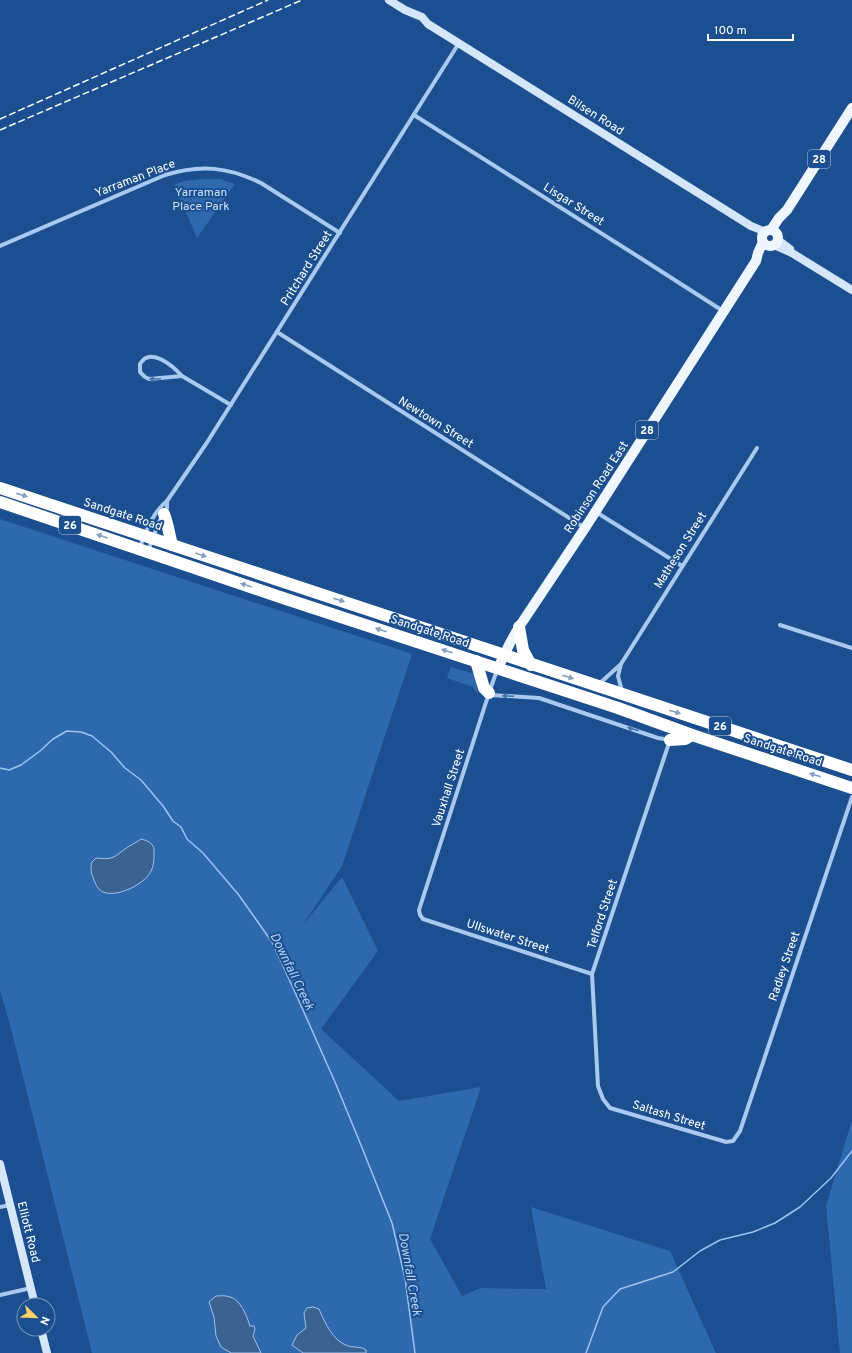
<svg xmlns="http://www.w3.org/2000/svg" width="852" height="1353" font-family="Overpass,sans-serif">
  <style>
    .green { fill: #2e69ad }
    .water { fill: #3c6290; stroke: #9cc4f0 }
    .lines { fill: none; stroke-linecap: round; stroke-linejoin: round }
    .stream { stroke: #9cc4f0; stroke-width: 1.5 }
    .street { stroke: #a9c9ee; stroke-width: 4 }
    .secondary { stroke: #d6e6fa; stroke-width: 8 }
    .primary { stroke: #f0f6ff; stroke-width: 10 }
    .highway { stroke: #fff; stroke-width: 12 }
    .rail { stroke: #fff; stroke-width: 1.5; stroke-dasharray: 7 3; stroke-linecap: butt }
    .oneway { fill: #4674ac }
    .oneway2 { fill: #829ec1 }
    .labels { text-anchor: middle; stroke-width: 4; stroke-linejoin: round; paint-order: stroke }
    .shield { fill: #1b4f8f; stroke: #bbcadd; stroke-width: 1 }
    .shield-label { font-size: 11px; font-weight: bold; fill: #fff }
    .street-label { font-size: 12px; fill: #fff; stroke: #1b4f8f }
    .park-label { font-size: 12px; fill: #cfe3fa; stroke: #1b4f8f }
    .water-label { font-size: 13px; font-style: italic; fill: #b5d3f5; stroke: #1b4f8f }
  </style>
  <rect width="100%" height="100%" fill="#1b4f8f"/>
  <g class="green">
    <polygon points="202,179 220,179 235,184 197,238 174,185 184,181"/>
    <polygon points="0,519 412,654 342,866 302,926 342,877 378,951 321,1029 399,1101 481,1087 430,1239 462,1296 480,1288 546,1289 531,1207 670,1251 716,1353 92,1353 11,1029 0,990"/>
    <polygon points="451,667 475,674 478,695 473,687 447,678"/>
    <polygon points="852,1120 852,1353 840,1353 826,1206"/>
  </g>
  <g class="water">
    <path d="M141,839C149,841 155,844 154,853C154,859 154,865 151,871C145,884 117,898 103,892C98,890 96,885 94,880C91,873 90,869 92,862L96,858C112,860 113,858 125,849C130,845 136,843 141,839Z"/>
    <path d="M216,1296C220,1296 226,1295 230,1297C240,1299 247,1316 250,1326H254L255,1329L253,1336L261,1353H231L221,1347L216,1336L214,1317L209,1302Z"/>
    <path d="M313,1307L319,1309C325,1323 333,1341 348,1346C355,1348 361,1346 366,1350V1353H303L292,1345L297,1335L306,1328L304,1313L307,1308Z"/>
  </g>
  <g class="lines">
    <g class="stream">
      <polyline points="0,768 9,770 21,765 40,751 53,739 67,731 81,732 92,736 111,752 125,768 141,780 163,806 173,821 181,827 187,839 203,853 238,894 272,942 299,1001 335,1082 363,1150 392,1223 405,1278 415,1353"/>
      <polyline points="586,1353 603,1307 620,1289 673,1272 700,1251 720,1240 753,1232 775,1223 800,1207 831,1178 852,1151"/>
    </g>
    <g class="street">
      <polyline points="414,115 642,259 723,311"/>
      <path d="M0,246L165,175C201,164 228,167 261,183L340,233"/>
      <polyline points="277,332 585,528"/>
      <path d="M182,376L149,379L145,377L140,372V364C150,346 173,366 182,376L231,405"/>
      <polyline points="596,512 682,566"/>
      <path d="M140,547C146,531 153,512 167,501L206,444L459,43"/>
      <polyline points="148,551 159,522 167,508 167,501"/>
      <polyline points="780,625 852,648"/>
      <polyline points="621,664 618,676 622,691"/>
      <polyline points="497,670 489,693 419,910 420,915 423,919 592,974"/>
      <polyline points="599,684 621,664 757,448"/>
      <polyline points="490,695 539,698 658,738 670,740 592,974 598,1086 603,1099 610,1108 723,1141 726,1142 733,1141 740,1131 852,797"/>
      <polyline points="0,1207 10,1205"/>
      <polyline points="0,1295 31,1288"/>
    </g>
    <g class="secondary">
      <polyline points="389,0 405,10 422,17 428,24 751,226 766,232"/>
      <polyline points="778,240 790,249"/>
      <polyline points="774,245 792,253 852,290"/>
      <polyline points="0,1164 35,1305"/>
      <polyline points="41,1329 47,1353"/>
    </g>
    <g class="primary">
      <polyline points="771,230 779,218 787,210 852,108"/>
      <circle cx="770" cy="238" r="8"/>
      <polyline points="498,668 510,643 519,627 585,528 756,261 758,253 763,242"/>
    </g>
    <g class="highway">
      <polyline points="0,488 852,770"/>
      <polyline points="0,502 283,598 618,708 692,735 852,788"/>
      <path d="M164,514C168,524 169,534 172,545"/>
      <polyline points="519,627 523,650 531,665"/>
      <polyline points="476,661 484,688 489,693"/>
      <polyline points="670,740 685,739 692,735"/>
    </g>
    <g class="rail">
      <polyline points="0,119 268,0"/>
      <polyline points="0,130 302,0"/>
    </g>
  </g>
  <defs><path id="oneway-solid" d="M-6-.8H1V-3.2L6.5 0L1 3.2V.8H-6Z"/></defs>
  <g class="oneway">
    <use href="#oneway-solid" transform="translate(155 379) rotate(177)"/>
    <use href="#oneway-solid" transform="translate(508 696) rotate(-178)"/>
    <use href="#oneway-solid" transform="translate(633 729) rotate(-162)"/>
  </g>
  <g class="oneway2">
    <use href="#oneway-solid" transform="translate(22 495) rotate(18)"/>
    <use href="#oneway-solid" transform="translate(102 536) rotate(-161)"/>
    <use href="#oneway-solid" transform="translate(201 555) rotate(19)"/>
    <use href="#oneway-solid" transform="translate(246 585) rotate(-161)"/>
    <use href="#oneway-solid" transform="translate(339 600) rotate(18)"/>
    <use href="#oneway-solid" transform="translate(381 630) rotate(-162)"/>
    <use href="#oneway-solid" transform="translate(447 651) rotate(-162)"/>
    <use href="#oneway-solid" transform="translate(568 677) rotate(18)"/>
    <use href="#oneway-solid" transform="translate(675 712) rotate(18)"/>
    <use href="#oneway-solid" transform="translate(815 775) rotate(-162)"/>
  </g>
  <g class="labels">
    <g class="shield">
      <rect x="808" y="150" width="22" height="18" rx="3"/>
      <rect x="636" y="421" width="22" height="18" rx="3"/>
      <rect x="59" y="516" width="22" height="18" rx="3"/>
      <rect x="709" y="717" width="22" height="18" rx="3"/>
    </g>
    <g class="shield-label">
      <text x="819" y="163">28</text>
      <text x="647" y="434">28</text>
      <text x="70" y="529">26</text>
      <text x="720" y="730">26</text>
    </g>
    <g class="street-label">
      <text transform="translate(596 115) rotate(32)" y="4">Bilsen Road</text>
      <text transform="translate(135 178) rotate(-21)" y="4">Yarraman Place</text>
      <text transform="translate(574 204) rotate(32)" y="4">Lisgar Street</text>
      <text transform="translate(306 268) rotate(-58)" y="4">Pritchard Street</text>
      <text transform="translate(436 422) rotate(32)" y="4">Newtown Street</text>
      <text transform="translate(596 487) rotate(-57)" y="4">Robinson Road East</text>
      <text transform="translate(123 514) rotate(18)" y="4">Sandgate Road</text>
      <text transform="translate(680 550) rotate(-58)" y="4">Matheson Street</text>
      <text transform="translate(430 631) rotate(18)" y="4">Sandgate Road</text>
      <text transform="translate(783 750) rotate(18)" y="4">Sandgate Road</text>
      <text transform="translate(448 788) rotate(-72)" y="4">Vauxhall Street</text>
      <text transform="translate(602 914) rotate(-72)" y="4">Telford Street</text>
      <text transform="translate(508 936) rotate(18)" y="4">Ullswater Street</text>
      <text transform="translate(784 966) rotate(-71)" y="4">Radley Street</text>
      <text transform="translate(669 1115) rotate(17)" y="4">Saltash Street</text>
      <text transform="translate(29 1232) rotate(76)" y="4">Elliott Road</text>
    </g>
    <g class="park-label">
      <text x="201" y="196">Yarraman<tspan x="201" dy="14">Place Park</tspan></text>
    </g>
    <g class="water-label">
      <text transform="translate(293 971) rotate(64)" y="5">Downfall Creek</text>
      <text transform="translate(411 1274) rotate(80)" y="5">Downfall Creek</text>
    </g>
  </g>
  <g transform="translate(36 1317) rotate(113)"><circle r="19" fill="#1b4f8f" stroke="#7695bc"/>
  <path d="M0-3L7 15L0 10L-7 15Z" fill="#ffd166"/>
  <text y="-6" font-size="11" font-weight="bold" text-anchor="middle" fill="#ffffff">N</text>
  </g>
  <path d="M708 34v6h85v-6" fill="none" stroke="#ffffff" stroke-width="2"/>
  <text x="714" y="34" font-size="12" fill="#ffffff" stroke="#1b4f8f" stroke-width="3" paint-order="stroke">100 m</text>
</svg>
